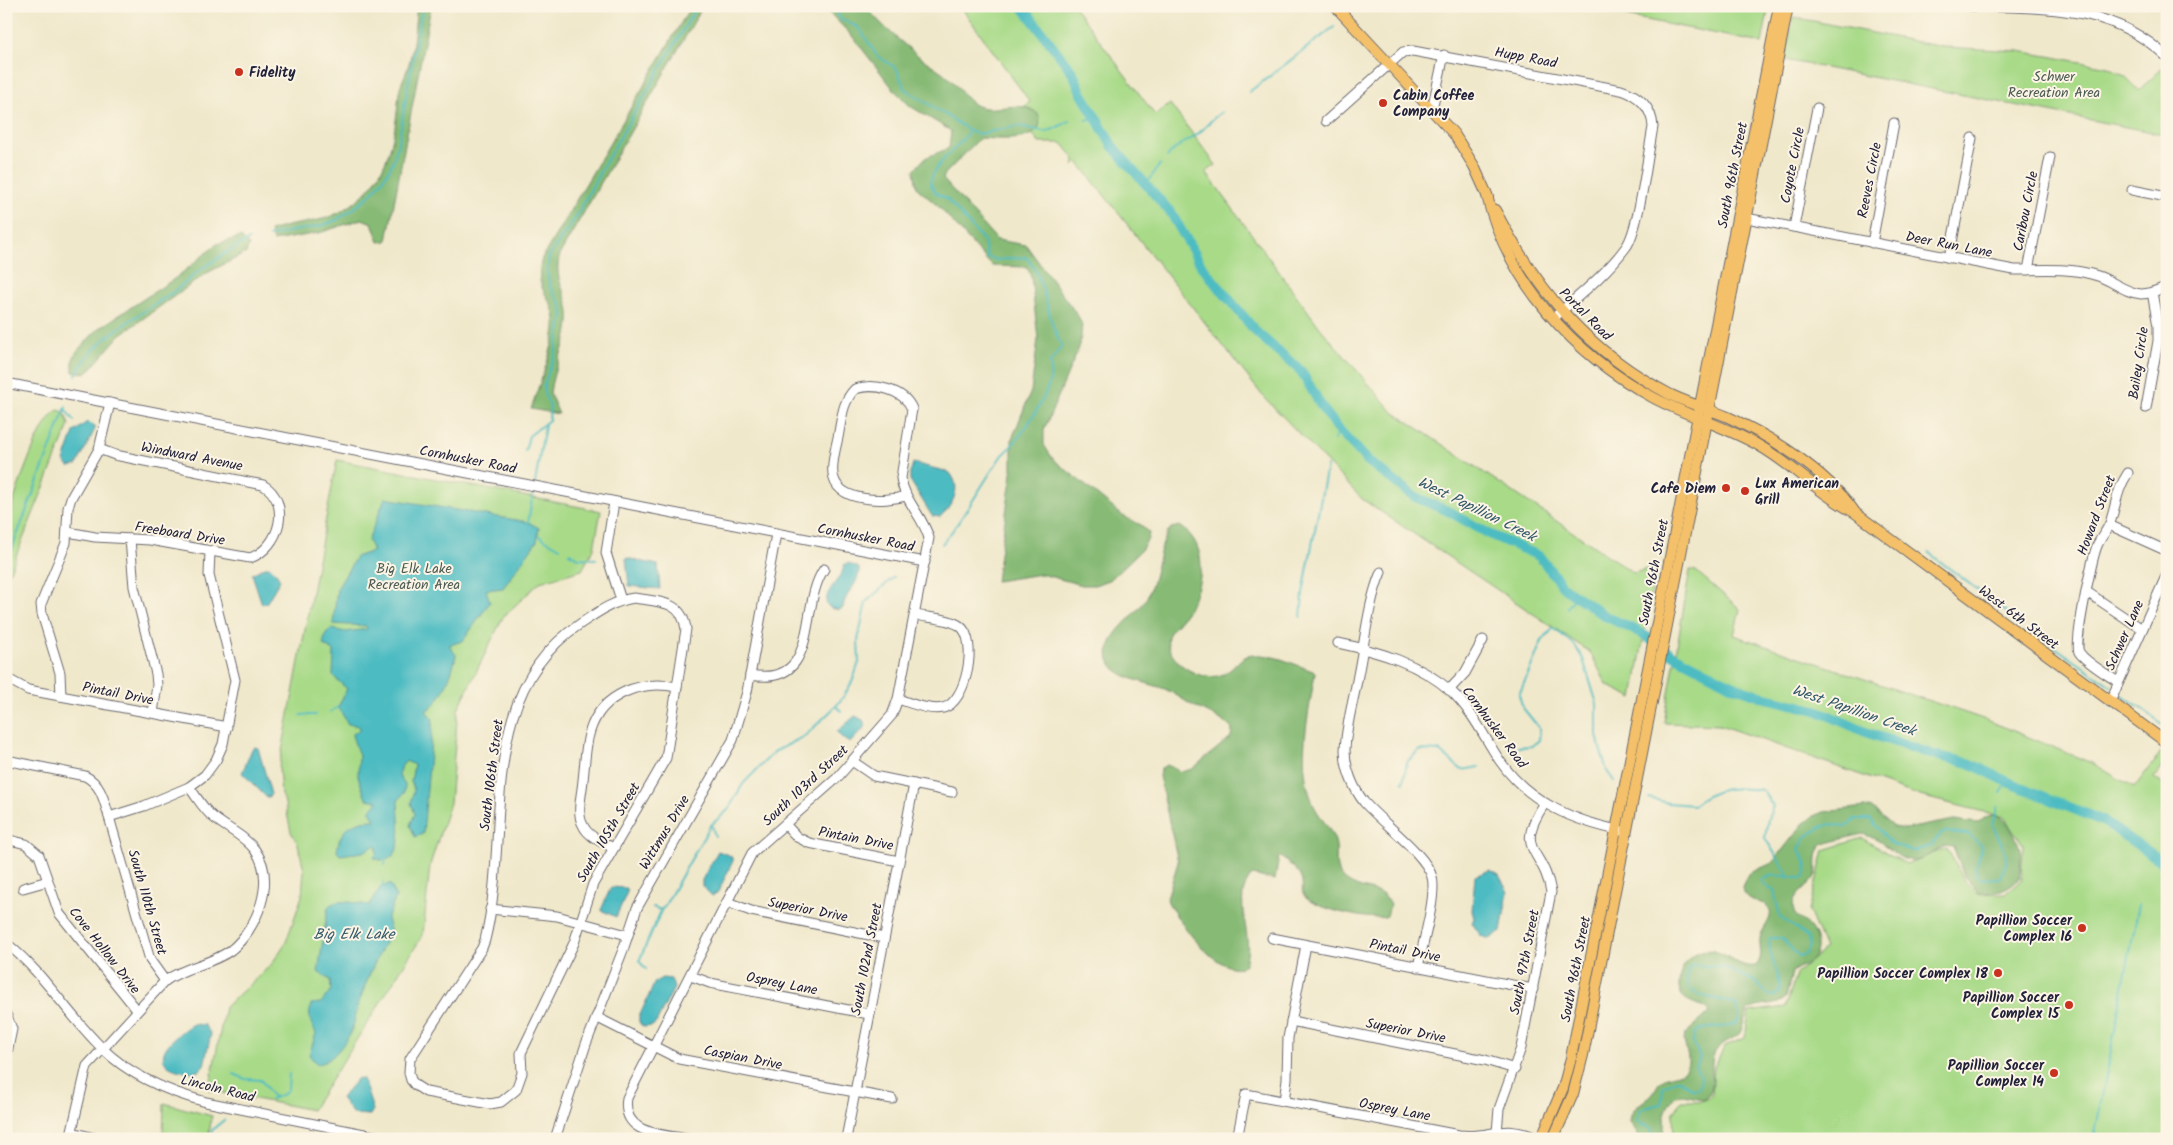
<svg xmlns="http://www.w3.org/2000/svg" width="2173" height="1145" font-family="Kalam,sans-serif">
  <style>
    .green { fill: #a8da88; stroke: #657e62 }
    .forest { fill: #86ba74; stroke: #546e58 }
    .water { fill: #4dbcc2; stroke: #386f7e }
    .lines { fill: none; stroke-linecap: round; stroke-linejoin: round }
    .stream { stroke: #4dbcc2; stroke-width: 2 }
    .river { stroke: #4dbcc2; stroke-width: 10 }
    .minor-casing { stroke: #6a676d; stroke-width: 11 }
    .major-casing { stroke: #6a676d; stroke-width: 12 }
    .minor { stroke: #fff; stroke-width: 9 }
    .major { stroke: #f4c16b; stroke-width: 10 }
    .poi-dot { fill: #c8321e; stroke: #fcf5e5; stroke-width: 2 }
    .labels { text-anchor: middle; stroke-width: 4; stroke-linejoin: round; paint-order: stroke }
    .street-label { font-size: 14px; fill: #22223b; stroke: #fcf5e5 }
    .poi-label { font-size: 14px; font-weight: bold; fill: #22223b; stroke: #fcf5e5; text-anchor: end }
    .park-label { font-size: 14px; fill: #4a5952; stroke: #fcf5e5 }
    .water-label { font-size: 15px; font-style: italic; fill: #31586a; stroke: #fcf5e5 }
  </style>
  <rect width="100%" height="100%" fill="#fcf5e5"/>
  <filter id="ink" filterUnits="userSpaceOnUse"><feTurbulence type="fractalNoise" baseFrequency=".02" numOctaves="2"/><feDisplacementMap in="SourceGraphic" scale="10" xChannelSelector="R" yChannelSelector="G"/><feConvolveMatrix kernelMatrix="1 2 1 2 8 2 1 2 1" color-interpolation-filters="sRGB"/></filter>
  <filter id="wash" filterUnits="userSpaceOnUse"><feTurbulence type="fractalNoise" baseFrequency=".0096" numOctaves="4" result="noise"/><feDisplacementMap in="SourceGraphic" scale="20" xChannelSelector="R" yChannelSelector="G"/><feGaussianBlur stdDeviation="1.12" result="paint"/><feColorMatrix in="noise" values="0 0 0 0 0 0 0 0 0 0 0 0 0 0 0 0 0 1.4 0 .05"/><feComposite in="paint" operator="in"/></filter>
  <g filter="url(#wash)">
    <rect width="100%" height="100%" fill="#f0e8cb"/>
    <g class="green">
      <polygon points="960,6 1074,6 1155,115 1170,104 1216,165 1206,172 1321,329 1392,411 1634,573 1656,566 1633,698 1607,685 1590,652 1584,648 1362,499 1262,395 1078,162 1073,166 1075,159 1062,143 1039,143 1017,112 1030,102"/>
      <polygon points="1576,6 1769,6 1762,43"/>
      <polygon points="1793,17 1943,47 2019,51 2109,67 2126,77 2139,90 2165,66 2167,135 1785,60"/>
      <path d="M59,410L65,413L69,425L6,581C6,565 4,547 6,531C9,510 40,415 59,410Z"/>
      <polygon points="337,460 601,511 594,548 582,570 540,582 503,617 458,709 450,803 430,865 423,935 312,1110 209,1090 225,1007 271,965 286,942 302,896 304,870 298,844 291,832 284,799 281,795 279,767"/>
      <polygon points="1690,570 1696,571 1740,609 1734,635 1992,722 2094,764 2134,788 2161,752 2167,756 2167,760 2154,778 2167,787 2167,1139 1674,1139 1673,1114 1681,1101 1699,1101 1712,1096 1714,1067 1725,1046 1745,1038 1749,1012 1786,1007 1796,974 1825,949 1809,911 1824,850 1862,838 1906,864 1947,848 1966,884 1979,894 2006,893 2021,880 2023,844 2004,817 1920,796 1720,725 1664,723"/>
      <polygon points="164,1103 212,1116 208,1139 163,1139"/>
    </g>
    <g class="forest">
      <path d="M417,6H431L387,241L379,242L372,223L362,219L319,233L273,241L270,231C293,222 319,224 340,212C388,185 395,141 399,92C400,84 405,77 407,70C414,51 414,27 417,6Z"/>
      <path d="M691,6H703L561,252C550,282 572,294 569,323C567,347 552,369 550,394L559,414L531,409C538,386 557,342 555,320C552,293 533,292 542,258Z"/>
      <path d="M823,6H865C882,26 901,42 921,58C931,65 941,70 949,78C958,86 965,99 975,105C995,115 1020,97 1038,114C1050,145 997,139 980,138L945,174L943,179L997,240L1026,245L1078,316L1082,325L1080,345L1044,430V445L1053,459L1123,516L1141,525L1149,533L1148,539L1141,550L1111,579L1095,585H1082L1041,574L996,581L1012,473V439L1031,391L1038,339L1031,277L1027,267L992,266L939,207L917,188L914,170L925,158L949,148L951,131L910,106L895,91L852,36Z"/>
      <polygon points="241,237 249,245 246,253 207,273 120,335 87,373 73,372 73,359 77,351 98,329 177,277 217,244"/>
      <path d="M1180,526C1211,546 1203,588 1185,614C1179,622 1172,628 1168,636C1163,659 1199,683 1221,675C1234,671 1238,656 1252,655C1273,653 1296,665 1315,672C1309,715 1296,760 1312,801C1317,815 1330,827 1335,841C1339,853 1332,867 1342,877C1355,890 1370,888 1384,895L1390,905L1387,916C1376,923 1313,908 1305,897C1301,893 1303,888 1302,882C1300,871 1288,862 1279,856L1275,880L1252,875C1229,899 1257,937 1244,966C1219,978 1178,921 1168,902L1167,898L1178,862L1159,776L1161,768L1167,765L1181,772L1192,769L1231,737L1232,729C1221,717 1204,712 1190,704C1182,699 1175,694 1167,690C1148,681 1096,678 1111,642C1118,625 1138,614 1147,597C1157,577 1157,552 1168,532L1171,528Z"/>
      <path d="M1865,807L1873,809L1894,827L1906,829L1954,820L1978,823C1982,820 1986,816 1992,815C2006,813 2018,839 2020,850C2022,859 2020,869 2019,878C2006,891 1997,892 1979,893L1964,876L1953,846L1946,845C1895,879 1903,847 1863,834C1857,835 1825,843 1823,845C1814,852 1818,864 1816,874C1812,887 1788,895 1794,912C1796,918 1804,921 1808,925C1817,934 1821,950 1812,960C1807,965 1798,967 1792,972L1786,998C1774,1008 1762,1003 1748,1010L1740,1033C1731,1041 1721,1042 1715,1052C1706,1069 1721,1088 1703,1099L1683,1095L1675,1096C1663,1111 1663,1120 1665,1139H1640L1630,1122C1630,1107 1644,1103 1653,1093C1656,1089 1658,1083 1662,1080C1669,1074 1680,1077 1686,1068C1693,1057 1681,1046 1685,1034L1709,1013L1708,1009C1697,1003 1680,1002 1679,987C1678,966 1694,944 1717,952C1731,956 1740,969 1756,966C1764,956 1759,950 1760,939C1761,927 1779,916 1765,904C1748,900 1736,893 1748,874L1772,863L1803,824L1812,817L1824,812Z"/>
    </g>
    <g class="water">
      <polygon points="87,422 94,425 95,429 77,465 69,467 64,461 74,432"/>
      <path d="M913,463L949,472C963,487 953,505 940,517L932,516L910,480V474Z"/>
      <path d="M385,498L528,522L539,528L537,541L503,588L486,590L490,602L463,641L449,645L456,655C452,674 442,701 426,711L433,719L423,834L415,837L410,825L415,814L411,803L414,789L411,782L414,765L406,761L400,768L399,776L405,785L404,793L398,801C398,816 409,871 373,858L377,854L376,845L363,852L340,855L337,852C339,828 354,820 375,820L370,811L378,801L366,799L358,776L359,756L352,735L360,729L359,726L348,724L338,707L347,689L333,676L334,651L323,645L326,633L331,629L346,632L367,629L366,626L333,624L337,589L356,557L373,551L368,540Z"/>
      <polygon points="626,558 658,565 660,589 629,586"/>
      <path d="M848,563L859,568C861,583 844,593 843,608L839,610L830,608L826,603C826,587 842,581 844,565Z"/>
      <polygon points="265,567 269,567 277,574 280,580 267,602 262,604 252,574"/>
      <polygon points="855,716 863,720 866,726 850,743 843,739 837,732"/>
      <polygon points="255,747 258,748 271,794 269,797 266,797 242,773 252,749"/>
      <polygon points="718,851 731,856 733,861 718,892 712,896 702,886 702,880"/>
      <polygon points="1490,870 1499,875 1508,892 1501,931 1490,939 1481,936 1472,923 1474,918 1472,911 1475,876"/>
      <path d="M390,884L396,897L387,919L391,932C378,955 367,978 359,1003C356,1011 355,1022 352,1029C347,1041 331,1064 317,1064L309,1055L316,1033C310,1023 308,1016 311,1004L321,1003L331,990L330,980L318,972L328,907C337,897 357,904 369,905L381,887Z"/>
      <polygon points="611,887 625,888 628,890 616,917 601,910"/>
      <polygon points="662,978 671,979 674,988 656,1023 652,1026 643,1027 639,1022 639,1017 655,982"/>
      <path d="M193,1024L204,1025L211,1034L204,1065L199,1071C185,1074 154,1069 166,1048C172,1039 184,1029 193,1024Z"/>
      <polygon points="358,1078 363,1079 373,1110 370,1115 353,1114 341,1098"/>
    </g>
    <g class="lines">
      <g class="stream">
        <polyline points="833,6 841,19 859,28 877,56 896,68 905,89 972,132 978,134 1019,126 1047,132 1070,121"/>
        <polyline points="1249,92 1334,27"/>
        <polyline points="1085,120 1097,118"/>
        <path d="M1167,157C1179,142 1187,143 1199,133C1207,126 1212,118 1222,112"/>
        <polyline points="1146,185 1160,164"/>
        <path d="M269,237C291,228 315,231 336,220C358,208 381,188 392,164C399,147 401,126 404,108C410,74 416,40 423,6"/>
        <path d="M76,375C100,326 161,309 197,272C214,261 229,249 249,240"/>
        <polyline points="65,409 74,421"/>
        <polyline points="1334,440 1339,430"/>
        <polyline points="525,451 529,436 549,420 550,406 544,393 544,385 555,354 563,315 562,306 551,289 547,273 549,256 576,217 601,170 697,6"/>
        <polyline points="535,483 545,425"/>
        <polyline points="528,522 534,488"/>
        <polyline points="539,536 560,548"/>
        <path d="M942,544C964,518 979,489 998,461C1000,456 1005,454 1008,450C1024,432 1057,387 1050,363L1062,346C1045,318 1048,282 1026,257L997,260L987,257L984,241L947,199L936,193L930,183C935,161 958,149 970,130"/>
        <polyline points="569,553 579,558 596,559"/>
        <polyline points="1929,553 2013,617"/>
        <polyline points="6,564 66,407"/>
        <polyline points="1567,608 1576,596"/>
        <polyline points="1301,617 1303,593 1327,466"/>
        <polyline points="2039,636 2111,686"/>
        <polyline points="2121,694 2167,727"/>
        <polyline points="836,706 841,711"/>
        <polyline points="330,712 338,707"/>
        <polyline points="301,715 316,715"/>
        <polyline points="1518,747 1532,746 1539,740 1540,729 1523,708 1519,695 1542,641 1553,628 1574,644 1583,659 1597,704 1597,735 1600,748 1607,771 1614,781"/>
        <polyline points="1403,783 1407,762 1419,750 1439,751 1462,770 1479,767"/>
        <polyline points="2001,793 2008,782"/>
        <path d="M1649,798L1668,803L1694,805C1717,786 1734,787 1762,790L1773,806L1768,819L1765,838L1788,875"/>
        <polyline points="712,826 715,836"/>
        <polyline points="385,865 386,857"/>
        <polyline points="2160,875 2167,865"/>
        <polyline points="383,888 383,881"/>
        <polyline points="653,907 661,910 664,907 710,826 728,810 743,784 774,752 805,736 836,706 844,696 853,680 859,662 858,640 866,602 894,577"/>
        <polyline points="646,969 639,961 661,911"/>
        <polyline points="234,1074 245,1079 261,1080 274,1098"/>
        <polyline points="270,1099 284,1094 288,1089 289,1074"/>
        <polyline points="209,1139 213,1129 224,1120"/>
        <path d="M1655,1139L1651,1128L1641,1124L1637,1119L1641,1109L1661,1104L1663,1087C1683,1074 1679,1082 1694,1089L1699,1088L1701,1080L1696,1067L1700,1057L1693,1042L1695,1033C1705,1021 1752,1038 1735,1004C1716,995 1674,1002 1691,965L1724,967L1756,982L1768,995L1775,996L1779,992C1783,974 1765,953 1770,938H1781L1799,956L1806,954L1809,945L1808,937L1780,917L1774,891L1763,884L1762,880C1776,869 1795,882 1804,877C1811,867 1803,858 1799,849L1806,837L1821,827L1831,824L1846,827L1855,819H1870L1892,844L1913,851L1931,846L1941,834L1946,832L1968,834L1981,845C1982,857 1973,866 1977,877L1980,879L1999,878C2015,853 2001,849 1993,825L1998,806"/>
        <polyline points="2094,1139 2139,904"/>
      </g>
      <polyline class="river" points="1022,6 1073,73 1082,94 1113,147 1171,213 1203,268 1257,333 1301,371 1323,409 1339,430 1368,461 1399,485 1415,497 1448,511 1491,535 1539,556 1565,589 1576,596 1605,616 1639,632 1674,655 1731,685 1766,698 1816,710 1868,733 1934,755 1969,763 2008,782 2103,821 2167,865"/>
    </g>
  </g>
  <g filter="url(#ink)">
    <g class="lines">
      <g class="minor-casing">
        <g id="minor">
          <path d="M1970,6C2044,9 2109,3 2167,57"/>
          <polyline points="1432,109 1444,55"/>
          <path d="M1326,121L1403,52L1413,51L1621,90C1639,95 1652,108 1653,127C1648,153 1639,230 1626,247C1607,273 1581,294 1557,315"/>
          <polyline points="2132,190 2167,197"/>
          <path d="M1741,217L2014,270C2042,270 2071,267 2098,276C2113,281 2126,293 2141,294C2150,294 2159,290 2167,286"/>
          <polyline points="1794,227 1817,108"/>
          <polyline points="1872,243 1894,123"/>
          <polyline points="1949,258 1972,138"/>
          <polyline points="2028,270 2050,157"/>
          <polyline points="6,383 925,562"/>
          <polyline points="2146,408 2158,341 2158,326 2152,292"/>
          <polyline points="614,502 606,553 621,600"/>
          <polyline points="2109,525 2167,551"/>
          <path d="M68,532L95,537L150,540L250,558C280,548 292,502 263,485L115,455L99,449"/>
          <polyline points="130,539 134,587 156,674 157,685 153,713"/>
          <path d="M1381,572C1368,603 1365,641 1358,675C1354,699 1346,725 1345,750C1345,768 1353,788 1364,802C1381,822 1426,854 1432,877C1437,896 1422,946 1418,967"/>
          <polyline points="2087,592 2142,629"/>
          <path d="M634,598C658,602 682,600 686,629L666,758L593,884L574,943L521,1053L522,1073L516,1090L501,1102L490,1104L426,1092L415,1085L411,1080L409,1073L410,1059L482,948L485,940C512,832 473,696 580,624C598,612 613,601 634,598Z"/>
          <path d="M1338,643C1380,652 1419,663 1452,692C1473,712 1484,737 1500,761C1529,803 1574,821 1622,831"/>
          <path d="M750,675C822,688 798,607 824,569"/>
          <polyline points="6,678 28,690 227,727"/>
          <path d="M2118,682C2108,675 2085,662 2079,652C2074,643 2092,559 2097,546C2100,538 2107,531 2110,523C2116,505 2117,489 2128,473"/>
          <polyline points="1449,690 1465,673 1483,640"/>
          <polyline points="61,696 60,673 42,614 41,604 66,543 68,508 71,498 99,449 110,403"/>
          <path d="M898,699C911,703 929,711 943,708C966,704 979,640 960,626C949,618 929,618 916,615"/>
          <polyline points="2110,702 2167,574"/>
          <path d="M6,760L85,776C101,784 104,800 109,817L144,806L189,787L205,775L216,760L223,744L235,680L209,575L210,552"/>
          <polyline points="852,761 874,776 952,792"/>
          <polyline points="109,817 150,960 165,981"/>
          <polyline points="785,824 797,837 809,843 899,861"/>
          <polyline points="6,839 26,844 39,855 59,913 137,1010"/>
          <path d="M613,848C603,842 588,837 583,825C576,813 582,794 583,780C585,764 585,746 590,731C602,693 641,680 677,687"/>
          <polyline points="23,888 48,881"/>
          <polyline points="727,902 751,911 884,938"/>
          <polyline points="490,909 557,916 627,935"/>
          <polyline points="1272,938 1533,989"/>
          <path d="M6,943C44,973 68,1015 102,1048C130,1076 169,1092 206,1102L389,1139"/>
          <polyline points="691,976 710,983 869,1014"/>
          <polyline points="6,1014 12,1029 6,1058"/>
          <polyline points="596,1017 679,1059 892,1099"/>
          <polyline points="1291,1021 1485,1060 1515,1069"/>
          <polyline points="1284,1101 1287,1079 1288,1038 1306,945"/>
          <polyline points="72,1132 98,1139"/>
          <path d="M1497,1132L1499,1109L1521,1048L1551,892C1544,848 1512,852 1545,803"/>
          <path d="M70,1139L87,1066L165,981C185,966 211,965 231,950C257,929 277,881 255,850C245,836 226,828 213,817C203,809 197,797 189,787"/>
          <polyline points="555,1139 586,1044 623,950 637,908 733,740 747,692 776,534"/>
          <path d="M688,1139C662,1134 621,1135 627,1098L752,853L837,778L892,715L898,699L929,538C923,516 904,501 901,478L912,409C904,389 874,383 855,389C843,401 842,416 839,432C837,445 831,461 833,474C836,503 885,502 906,496"/>
          <polyline points="846,1139 914,784"/>
          <path d="M1237,1139L1246,1094L1459,1135C1491,1139 1504,1122 1538,1139"/>
        </g>
      </g>
      <g class="major-casing">
        <g id="major">
          <polyline points="1335,6 1454,134 1474,166 1488,197"/>
          <path d="M1486,192C1507,282 1574,355 1654,398C1688,416 1724,426 1758,445C1792,464 1819,494 1854,512L2167,743"/>
          <path d="M1495,210C1538,292 1588,352 1671,395C1690,404 1709,409 1728,417C1772,437 1826,471 1854,511"/>
          <polyline points="1541,1139 1563,1088 1571,1058 1779,6"/>
          <polyline points="1553,1139 1573,1094 1583,1055 1788,6"/>
        </g>
      </g>
      <use href="#minor" class="minor"/>
      <use href="#major" class="major"/>
    </g>
  </g>
  <g class="poi-dot">
    <circle cx="239" cy="72" r="5"/>
    <circle cx="1383" cy="103" r="5"/>
    <circle cx="1726" cy="488" r="5"/>
    <circle cx="1745" cy="491" r="5"/>
    <circle cx="2082" cy="928" r="5"/>
    <circle cx="1998" cy="973" r="5"/>
    <circle cx="2069" cy="1005" r="5"/>
    <circle cx="2054" cy="1073" r="5"/>
  </g>
  <g class="labels">
    <g class="street-label">
      <text transform="translate(1526 57) rotate(11)" y="5">Hupp Road</text>
      <text transform="translate(1792 165) rotate(-79)" y="5">Coyote Circle</text>
      <text transform="translate(1732 175) rotate(-79)" y="5">South 96th Street</text>
      <text transform="translate(1869 180) rotate(-79)" y="5">Reeves Circle</text>
      <text transform="translate(2025 211) rotate(-79)" y="5">Caribou Circle</text>
      <text transform="translate(1949 244) rotate(11)" y="5">Deer Run Lane</text>
      <text transform="translate(1586 314) rotate(45)" y="5">Portal Road</text>
      <text transform="translate(2138 363) rotate(-82)" y="5">Bailey Circle</text>
      <text transform="translate(192 456) rotate(11)" y="5">Windward Avenue</text>
      <text transform="translate(468 459) rotate(11)" y="5">Cornhusker Road</text>
      <text transform="translate(2096 515) rotate(-69)" y="5">Howard Street</text>
      <text transform="translate(180 533) rotate(9)" y="5">Freeboard Drive</text>
      <text transform="translate(866 537) rotate(11)" y="5">Cornhusker Road</text>
      <text transform="translate(1653 572) rotate(-79)" y="5">South 96th Street</text>
      <text transform="translate(2019 617) rotate(37)" y="5">West 6th Street</text>
      <text transform="translate(2124 635) rotate(-66)" y="5">Schwer Lane</text>
      <text transform="translate(118 693) rotate(11)" y="5">Pintail Drive</text>
      <text transform="translate(1495 727) rotate(53)" y="5">Cornhusker Road</text>
      <text transform="translate(491 775) rotate(-83)" y="5">South 106th Street</text>
      <text transform="translate(805 785) rotate(-43)" y="5">South 103rd Street</text>
      <text transform="translate(608 832) rotate(-60)" y="5">South 105th Street</text>
      <text transform="translate(664 832) rotate(-59)" y="5">Wittmus Drive</text>
      <text transform="translate(856 838) rotate(11)" y="5">Pintain Drive</text>
      <text transform="translate(148 902) rotate(74)" y="5">South 110th Street</text>
      <text transform="translate(808 909) rotate(11)" y="5">Superior Drive</text>
      <text transform="translate(105 950) rotate(52)" y="5">Cove Hollow Drive</text>
      <text transform="translate(1405 950) rotate(11)" y="5">Pintail Drive</text>
      <text transform="translate(866 959) rotate(-79)" y="5">South 102nd Street</text>
      <text transform="translate(1524 962) rotate(-79)" y="5">South 97th Street</text>
      <text transform="translate(1575 969) rotate(-79)" y="5">South 96th Street</text>
      <text transform="translate(782 983) rotate(11)" y="5">Osprey Lane</text>
      <text transform="translate(1406 1030) rotate(11)" y="5">Superior Drive</text>
      <text transform="translate(743 1057) rotate(11)" y="5">Caspian Drive</text>
      <text transform="translate(218 1088) rotate(14)" y="5">Lincoln Road</text>
      <text transform="translate(1395 1109) rotate(11)" y="5">Osprey Lane</text>
    </g>
    <g class="poi-label">
      <text x="249" y="77" text-anchor="start">Fidelity</text>
      <text x="1393" y="100" text-anchor="start">Cabin Coffee<tspan x="1393" dy="16">Company</tspan></text>
      <text x="1755" y="488" text-anchor="start">Lux American<tspan x="1755" dy="16">Grill</tspan></text>
      <text x="1716" y="493">Cafe Diem</text>
      <text x="2072" y="925">Papillion Soccer<tspan x="2072" dy="16">Complex 16</tspan></text>
      <text x="1988" y="978">Papillion Soccer Complex 18</text>
      <text x="2059" y="1002">Papillion Soccer<tspan x="2059" dy="16">Complex 15</tspan></text>
      <text x="2044" y="1070">Papillion Soccer<tspan x="2044" dy="16">Complex 14</tspan></text>
    </g>
    <g class="park-label">
      <text x="2054" y="81">Schwer<tspan x="2054" dy="16">Recreation Area</tspan></text>
      <text x="414" y="573">Big Elk Lake<tspan x="414" dy="16">Recreation Area</tspan></text>
    </g>
    <g class="water-label">
      <text transform="translate(1477 509) rotate(26)" y="5">West Papillion Creek</text>
      <text transform="translate(1854 710) rotate(19)" y="5">West Papillion Creek</text>
      <text x="354" y="939">Big Elk Lake</text>
    </g>
  </g>
  <rect width="2173" height="1145" fill="none" stroke="#fcf5e5" stroke-width="25"/>
</svg>
